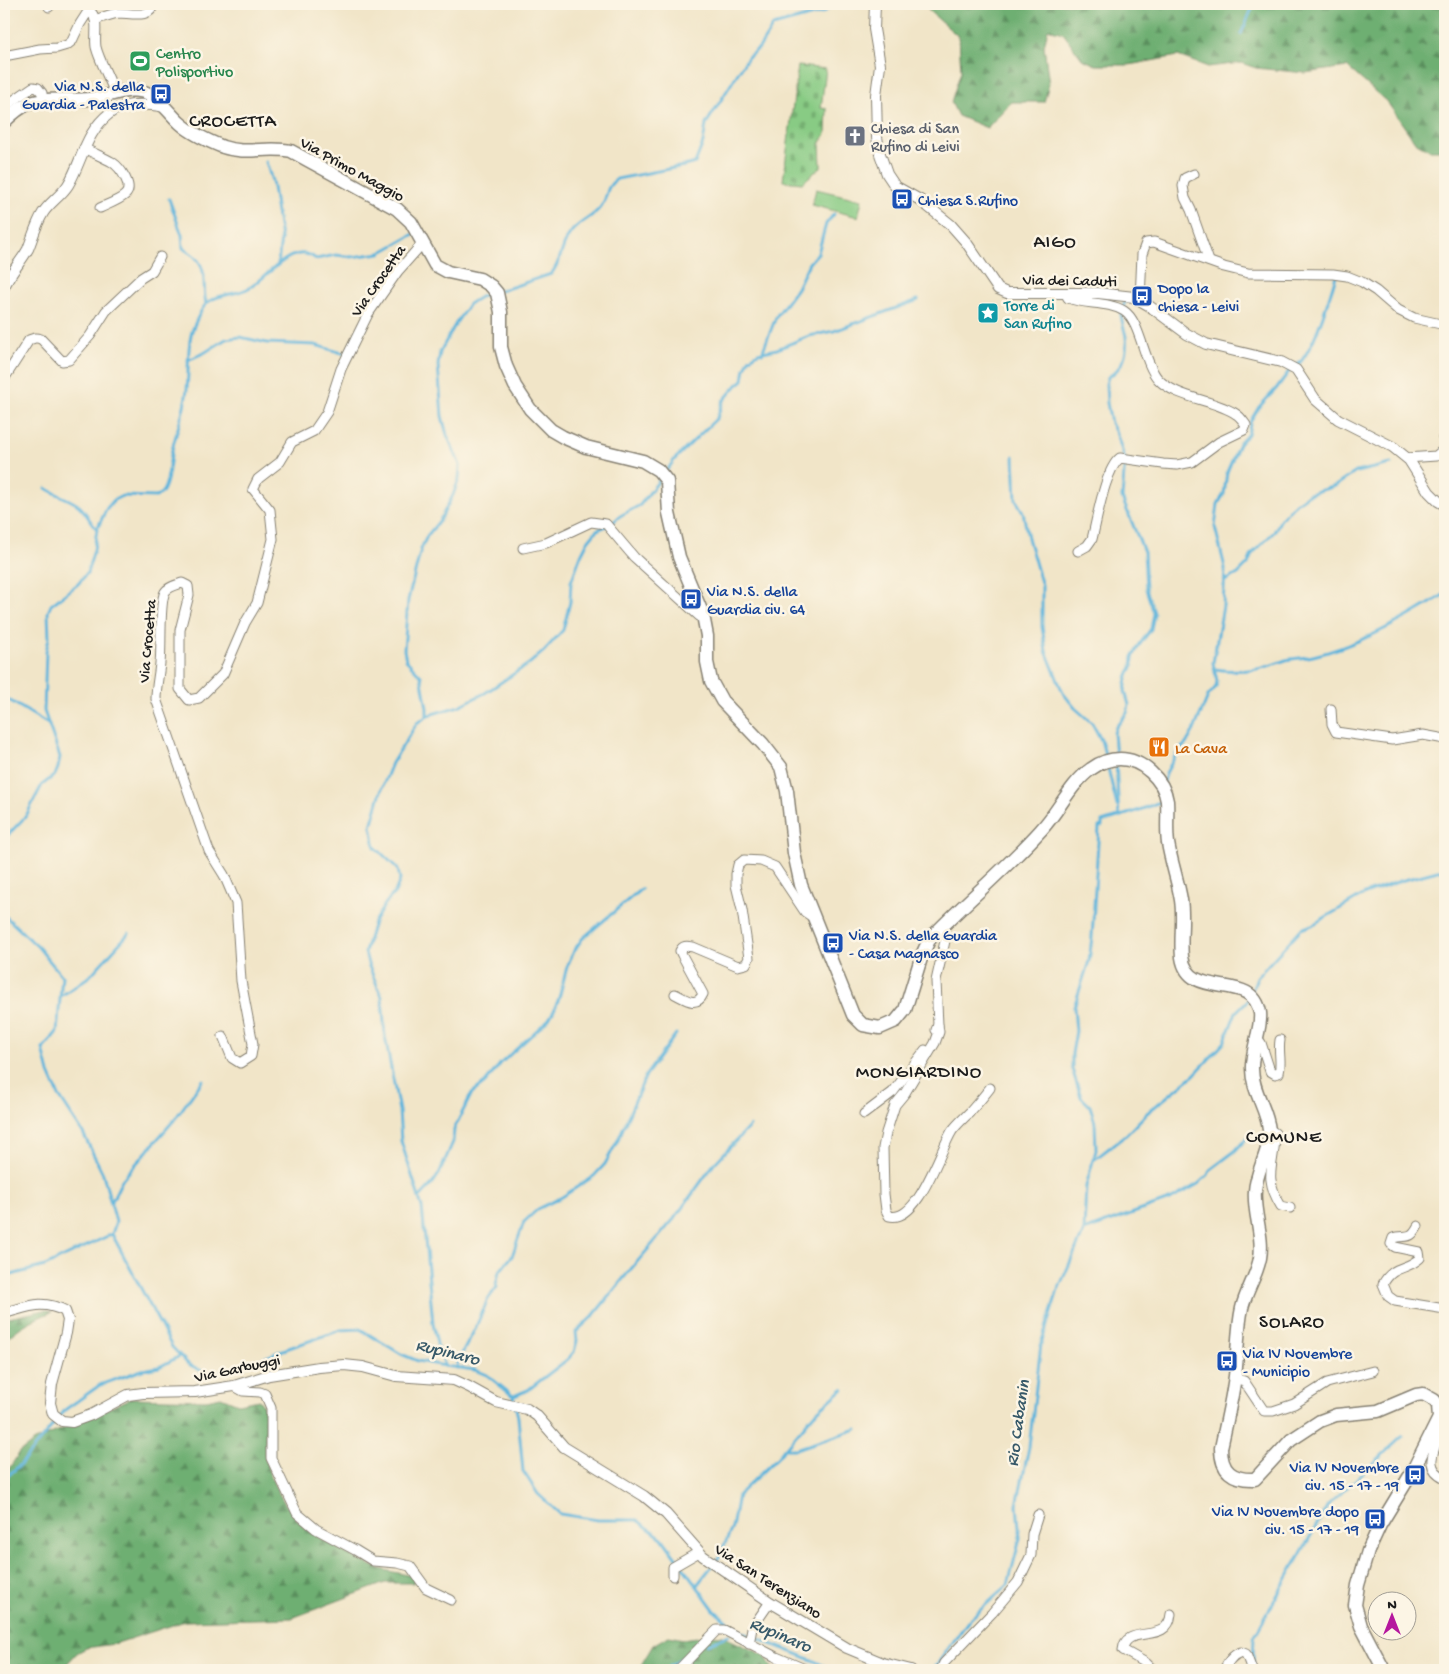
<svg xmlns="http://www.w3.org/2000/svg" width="1449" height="1674" font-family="'Gochi Hand',sans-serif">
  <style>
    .green { fill: #88cb84; stroke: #527450 }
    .forest { fill: url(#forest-firs); stroke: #456647 }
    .cemetery { fill: url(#cemetery-stones); stroke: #527450 }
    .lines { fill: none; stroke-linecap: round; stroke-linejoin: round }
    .stream { stroke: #60b5dc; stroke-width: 3 }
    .minor-casing { stroke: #868072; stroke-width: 11 }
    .tertiary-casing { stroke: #868072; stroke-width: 12 }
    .secondary-casing { stroke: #868072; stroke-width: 15 }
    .minor { stroke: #fff; stroke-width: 9 }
    .tertiary { stroke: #fff; stroke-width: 10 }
    .secondary { stroke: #fff; stroke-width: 12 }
    .labels { text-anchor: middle; stroke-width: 5; stroke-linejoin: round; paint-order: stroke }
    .leisure-label { font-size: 16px; fill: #27864d; stroke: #fcf5e5; text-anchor: start }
    .transit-label { font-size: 16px; fill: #164399; stroke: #fcf5e5; text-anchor: start }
    .worship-label { font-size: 16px; fill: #5b616d; stroke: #fcf5e5; text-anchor: start }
    .street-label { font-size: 16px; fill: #1c1c1c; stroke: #fcf5e5 }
    .culture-label { font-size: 16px; fill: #0d838f; stroke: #fcf5e5; text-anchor: start }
    .food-label { font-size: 16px; fill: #c56008; stroke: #fcf5e5; text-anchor: start }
    .water-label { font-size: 18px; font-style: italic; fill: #375969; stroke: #fcf5e5 }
    .quarter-label { font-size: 19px; letter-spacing: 1px; fill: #1c1c1c; stroke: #fcf5e5 }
  </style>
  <defs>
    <pattern id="forest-firs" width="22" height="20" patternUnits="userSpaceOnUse" patternTransform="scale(1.25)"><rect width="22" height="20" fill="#6eaf72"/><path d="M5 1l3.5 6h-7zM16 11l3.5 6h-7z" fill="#5a8e5d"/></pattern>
    <pattern id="cemetery-stones" width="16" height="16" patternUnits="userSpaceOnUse" patternTransform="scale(1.25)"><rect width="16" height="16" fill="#88cb84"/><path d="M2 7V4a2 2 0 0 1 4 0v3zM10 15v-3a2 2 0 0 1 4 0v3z" fill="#75ae71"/></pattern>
  </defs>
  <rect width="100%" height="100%" fill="#fcf5e5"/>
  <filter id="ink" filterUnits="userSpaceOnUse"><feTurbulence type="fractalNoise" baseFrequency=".02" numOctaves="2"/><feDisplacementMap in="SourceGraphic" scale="10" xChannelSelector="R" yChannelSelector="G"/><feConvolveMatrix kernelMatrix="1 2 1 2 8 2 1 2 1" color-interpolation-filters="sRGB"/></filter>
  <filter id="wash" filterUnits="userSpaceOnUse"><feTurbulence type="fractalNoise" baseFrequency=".0096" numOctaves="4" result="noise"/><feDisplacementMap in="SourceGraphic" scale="20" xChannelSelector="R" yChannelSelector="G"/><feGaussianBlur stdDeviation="1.12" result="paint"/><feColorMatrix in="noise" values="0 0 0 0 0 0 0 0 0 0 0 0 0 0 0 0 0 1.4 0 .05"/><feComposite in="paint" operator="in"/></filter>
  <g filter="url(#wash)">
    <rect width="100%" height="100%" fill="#f1e5c8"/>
    <polygon class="green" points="816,189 862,200 858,217 812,205"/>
    <g class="forest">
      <polygon points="926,4 1445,4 1445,150 1429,150 1415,142 1387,102 1347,67 1305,73 1256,68 1241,63 1208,67 1178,56 1129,65 1096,65 1082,59 1063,33 1048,29 1044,46 1049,84 1044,102 1011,102 987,128 958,116 951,102 961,71 959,37 929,11"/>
      <path d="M45,1310L52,1312C34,1319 17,1327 4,1342V1319Z"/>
      <path d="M221,1397L238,1404L259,1400C272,1416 263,1439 265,1457C269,1480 288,1514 307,1528C329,1545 355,1560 381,1569C391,1572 401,1573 411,1576L414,1579L413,1583H385L292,1618L185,1621L114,1644L86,1648L77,1653L61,1670H4V1476L20,1452L35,1441L132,1398L206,1400Z"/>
      <polygon points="712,1635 722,1636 764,1655 774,1670 638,1670 653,1645 663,1639 669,1636 683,1639"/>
    </g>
    <polygon class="cemetery" points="798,66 826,69 821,108 827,109 826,133 820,144 821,167 802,183 783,181"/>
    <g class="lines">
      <g class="stream">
        <polyline points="1241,34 1254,4"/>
        <polyline points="266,162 272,181 281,238 278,264"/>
        <path d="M169,199L182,235L183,248C187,252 193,254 196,258C208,270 202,289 206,304"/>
        <path d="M500,291L551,274C562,262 561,243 572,231C580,221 595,217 602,205C609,194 604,188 617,179L684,166L695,163L703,143L706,124L748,57L759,48L773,26L824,12L834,4"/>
        <polyline points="762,353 776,317 797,288 809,263 818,253 826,224 834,214"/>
        <polyline points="188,360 204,353 226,339 240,337 267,343 315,345 346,354"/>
        <path d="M1295,367C1313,355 1329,297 1336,276"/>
        <polyline points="1014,456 1016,500 1023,512 1028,538 1042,586 1042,627 1046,651 1063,693 1075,708 1092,723 1101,740 1106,758"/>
        <polyline points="665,473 675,459 717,418 723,401 737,385 743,380 745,368 749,359 758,353 777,349 809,336 834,331 918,300"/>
        <path d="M46,488C56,495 68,498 78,505C87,512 89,522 97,529"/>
        <polyline points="1225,581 1238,574 1248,564 1252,554 1274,532 1281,519 1296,503 1309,494 1335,486 1356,472 1391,464"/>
        <path d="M1215,669C1228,671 1243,671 1257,669C1267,667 1277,663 1286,660C1295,658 1304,658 1313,656C1360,645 1405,620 1445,594"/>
        <polyline points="4,697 48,724"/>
        <polyline points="427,716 427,708 421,676 406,660 404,650 408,600 421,549 427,536 440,520 453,495 459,479 460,465 447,435 442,416 438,365 440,352 456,323 469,304 480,297 494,293"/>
        <path d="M1116,756L1114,733L1116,727L1127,713L1129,705L1125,691L1127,678L1132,667L1133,657L1140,644L1151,629L1154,613L1146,589L1144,552L1122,498L1125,460L1117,435L1111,423L1107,403L1106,384L1108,377C1122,369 1128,354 1126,337C1125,330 1121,321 1121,314C1122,309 1125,303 1126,299"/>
        <polyline points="1116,762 1119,817"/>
        <polyline points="1107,764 1117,806"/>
        <polyline points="1164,782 1166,773 1178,751 1186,744 1194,730 1208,696 1216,687 1217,681 1213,663 1223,606 1225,568 1215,527 1218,504 1224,494 1227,472 1239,444 1248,434 1251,420 1259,407 1276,389 1290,370"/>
        <path d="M4,839L26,816L42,785L55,775L58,768L60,757L44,711L46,651L49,638L48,612L51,605L78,584L87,573L94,550L97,529L107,508L114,500L122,496L156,497C159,495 163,492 164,489C169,479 169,466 171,455C175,433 185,412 187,389C189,371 187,353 191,335C192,329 201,309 206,304C215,294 237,295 249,288C268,278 292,240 316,259L336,255L352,257L380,253L414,234"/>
        <polyline points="4,915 38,947 62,976 57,1032 43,1049 49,1073 59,1096 83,1133 103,1174 116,1222 112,1234"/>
        <polyline points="1251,993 1257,977 1301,929 1312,925 1365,894 1400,881 1445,869"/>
        <polyline points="61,996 90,976 129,933"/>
        <polyline points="1095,1159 1126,1135 1147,1113 1194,1075 1224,1043 1236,1012 1249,999"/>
        <path d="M419,1198L433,1183L439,1174L453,1142L454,1129L472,1093L485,1083L501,1063L549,1019C560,1003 562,984 567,967C571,956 576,947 582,939L641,889"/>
        <polyline points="111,1203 122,1180 175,1119 203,1080"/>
        <polyline points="1084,1231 1172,1199 1198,1184 1208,1175 1210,1170 1235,1151 1253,1131"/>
        <polyline points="4,1277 45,1266 112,1234 172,1347 188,1364 204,1372 216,1373 253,1363 283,1350 341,1330 360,1329 401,1354 418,1361 445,1366 475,1370 487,1375 513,1396 518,1417 523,1471 538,1494 560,1514 598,1520 637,1520 662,1538 715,1611 738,1631 812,1660 833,1670"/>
        <polyline points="445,1366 437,1344 433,1323 422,1207 401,1141 399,1111 385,1036 382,997 368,964 365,952 374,922 385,904 395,892 400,880 398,869 375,847 371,826 381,791 392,763 417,723 429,715 459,706 485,693 530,663 544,651 563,630 570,602 571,582 581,555 588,541 597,530 611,524 620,516 640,505 661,478"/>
        <polyline points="457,1368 458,1361 475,1329 488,1299 497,1287 496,1284 499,1272 512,1256 524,1222 538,1209 562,1197 594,1176 605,1164 618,1140 646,1075 676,1034"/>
        <polyline points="514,1396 528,1390 568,1359 574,1352 577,1341 576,1332 593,1316 631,1269 674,1219 714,1164 750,1126"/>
        <polyline points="783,1449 796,1449 857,1429"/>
        <polyline points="4,1479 20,1465 66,1409 100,1385 142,1370 159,1367 180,1356"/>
        <polyline points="697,1585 719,1557 732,1528 738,1495 777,1458 814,1414 843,1389"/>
        <polyline points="707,1644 729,1635"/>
        <polyline points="1253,1663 1254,1637 1328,1505 1403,1436"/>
        <polyline points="665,1670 691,1652"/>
        <polyline points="933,1670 969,1620 1008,1585 1020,1538 1017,1505 1029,1447 1041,1344 1058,1290 1084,1231 1086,1186 1096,1150 1095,1123 1090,1106 1081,1097 1072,1069 1072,1054 1076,1031 1074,1007 1089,961 1092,937 1099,827 1102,826 1102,822 1137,811 1160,802 1161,797"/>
      </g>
    </g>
  </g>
  <g filter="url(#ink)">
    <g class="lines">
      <g class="minor-casing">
        <g id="minor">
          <polyline points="49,7 51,4"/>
          <path d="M95,20C103,17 111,14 119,13C130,13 152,19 153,4"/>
          <path d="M9,55L40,49L57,48L67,45L72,41L80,24L89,10C100,19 94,34 96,47C99,60 110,79 115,94"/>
          <polyline points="4,107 33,87 38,88 42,93 43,101"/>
          <path d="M84,148C93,153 103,157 112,162C121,168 134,187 125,195C118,201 108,204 100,208"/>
          <polyline points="1194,174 1185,178 1183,186 1185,198 1191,210 1209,261"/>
          <path d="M1066,294L1068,298C1085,305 1108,301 1124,311C1141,322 1143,362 1158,379C1175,398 1216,400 1236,414C1240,416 1243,421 1246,425L1244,430L1219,442L1192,462L1177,465L1163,464L1120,458C1105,469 1097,520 1092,539L1087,546L1078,551"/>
          <polyline points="1140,300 1142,254 1146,243 1154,242 1224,267 1248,273 1333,274 1347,276 1362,282 1376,291 1398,310 1414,318 1445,325"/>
          <path d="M4,379L29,340C34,338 36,337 41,339L62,361L69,360L90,336L106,311L141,278L152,271L160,257"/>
          <polyline points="1407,458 1436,456 1443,450 1445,443 1443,438"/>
          <polyline points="523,548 546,543 591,522 606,524 634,557 699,616 704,617"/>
          <polyline points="1331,709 1332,724 1336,732 1392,740 1423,735 1445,739"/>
          <path d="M675,994C685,999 697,1008 703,994L682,955L680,951C683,945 687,946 693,947L738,966L746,964L749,958L742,910L736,885V874L738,865L744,860L761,861L775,867L805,912L814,918"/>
          <path d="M938,1025L939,1032L935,1043L905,1093L895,1105L886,1133L883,1148L884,1194L886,1210L889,1216C918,1224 940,1150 952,1131C957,1124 964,1118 970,1112C977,1104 984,1096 990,1088"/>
          <polyline points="936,1030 938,1025 936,981 945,941 945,934 942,927"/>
          <path d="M223,1036L232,1058L240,1063L251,1056L253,1044L241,981L236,903L224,875L209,851L156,699C156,687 159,675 160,663C162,649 159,603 165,592C168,587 176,585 182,583L188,586L189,595L180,630V689L189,700L199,698L223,674L245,623L257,603L273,539L270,510L253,489L258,479L280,462L292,442L314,431L327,412L341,369L368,314L398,271L423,243"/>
          <path d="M1256,1036L1261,1043L1270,1071L1275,1074L1279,1073C1282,1063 1278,1052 1280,1040"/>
          <polyline points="864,1114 893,1092 925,1050"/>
          <path d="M1269,1129L1275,1133C1276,1148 1269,1169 1271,1180C1272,1190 1276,1198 1281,1206L1290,1208"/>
          <path d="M1418,1226C1410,1241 1406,1234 1393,1238L1391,1244L1395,1247L1419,1252L1420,1258C1406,1271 1394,1264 1383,1284L1388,1296L1395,1301L1445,1309"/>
          <polyline points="1235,1378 1244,1381 1264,1411 1273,1411 1294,1404 1327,1383 1373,1371"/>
          <polyline points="234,1386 243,1391 260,1392 265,1394 271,1408 271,1458 297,1513 316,1529 355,1550 373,1561 397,1563 410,1566 426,1588 451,1600"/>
          <path d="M1438,1421C1447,1439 1415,1464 1445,1478"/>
          <polyline points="673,1576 673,1567 699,1552"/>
          <polyline points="749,1644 752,1628 770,1602"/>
          <polyline points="678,1670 717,1630 724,1630 774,1656 807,1670"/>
          <polyline points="941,1670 944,1663 992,1613 1018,1582 1031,1555 1032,1534 1038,1515"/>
          <path d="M1153,1670L1146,1663L1123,1650C1125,1623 1168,1646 1171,1614"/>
          <path d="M1224,1670C1228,1662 1232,1655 1241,1652L1246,1654L1252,1670"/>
        </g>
      </g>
      <g class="tertiary-casing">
        <g id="tertiary">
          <polyline points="875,4 874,29 880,65 876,95 877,137 880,154 887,174 895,186 920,200 951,225 966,242 998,289 1007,293 1098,293 1134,297 1148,305 1187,334 1206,344 1281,362 1296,370 1315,399 1338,419 1393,447 1409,460 1429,492 1438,501 1445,505"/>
          <path d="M4,287C10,273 21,262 28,249C33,237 36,224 43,213C49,203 61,196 68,185C82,162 85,132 110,113C124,102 148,104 165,107"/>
          <path d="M4,1313C28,1307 41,1299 65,1311L68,1320L66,1333L52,1384L50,1403L53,1414L62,1421L72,1422L91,1415L128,1395L143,1393L195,1392L234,1386L269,1375L319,1367L344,1365L363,1367L396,1376L454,1380L469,1387L496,1402L527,1409L537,1416L564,1447L644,1496L666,1514L703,1556L770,1602L847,1648L883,1663L911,1670"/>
        </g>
      </g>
      <g class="secondary-casing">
        <path id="secondary" d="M4,122C11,115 18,108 28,104C47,97 69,101 89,99C108,98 131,84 149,94C162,101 169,113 180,123C192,134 208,141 223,147C246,155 268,146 291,151L397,209L411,222L435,265L448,272L480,279L491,286L497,293L501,312V347L506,366L515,386L530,409L551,430L563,437L586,447L643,461L658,470L667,481L669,513L679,557L703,615L707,636V662L711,681L722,701L763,744L781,767L787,791L794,853L801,885L853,1015L863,1025L880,1028L896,1021L905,1010L922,955L929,940C965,902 1006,869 1041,830C1059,811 1070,784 1091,769C1099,763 1110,759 1120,759C1142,759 1164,780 1167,801C1168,815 1166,829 1168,843C1171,862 1178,881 1181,900C1184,919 1180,938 1182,957C1189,1003 1253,969 1260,1013C1262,1028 1251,1051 1252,1069C1252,1091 1267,1109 1269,1130C1271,1151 1256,1170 1255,1191C1253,1213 1264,1236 1260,1258C1257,1275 1246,1291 1242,1308C1237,1330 1238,1354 1235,1376C1232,1400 1226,1424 1221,1448C1221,1471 1232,1480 1255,1479L1291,1440L1320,1421L1336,1415L1378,1411L1416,1395L1423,1394L1434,1400L1438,1405L1439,1418L1411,1474L1380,1525L1368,1551L1358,1585L1355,1605L1361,1626L1384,1670"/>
      </g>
      <use href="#minor" class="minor"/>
      <use href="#tertiary" class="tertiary"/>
      <use href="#secondary" class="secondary"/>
    </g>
  </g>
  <defs>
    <g id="stadium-square" transform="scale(1.125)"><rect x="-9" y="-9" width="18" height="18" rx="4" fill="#2e9e5b" stroke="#fcf5e5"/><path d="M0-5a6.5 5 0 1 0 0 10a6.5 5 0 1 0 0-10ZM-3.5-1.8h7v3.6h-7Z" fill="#fff"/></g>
    <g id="bus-square" transform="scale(1.125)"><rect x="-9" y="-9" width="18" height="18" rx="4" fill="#1a4fb4" stroke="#fcf5e5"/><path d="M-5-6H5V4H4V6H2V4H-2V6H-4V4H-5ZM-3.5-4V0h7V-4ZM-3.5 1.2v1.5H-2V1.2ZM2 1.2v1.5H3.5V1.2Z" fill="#fff"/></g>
    <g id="church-square" transform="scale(1.125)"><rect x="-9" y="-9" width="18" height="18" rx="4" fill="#6b7280" stroke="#fcf5e5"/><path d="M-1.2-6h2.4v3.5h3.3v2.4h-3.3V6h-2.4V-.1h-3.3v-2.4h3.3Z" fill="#fff"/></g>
    <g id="sight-square" transform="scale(1.125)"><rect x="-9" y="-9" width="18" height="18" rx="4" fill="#0f9aa8" stroke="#fcf5e5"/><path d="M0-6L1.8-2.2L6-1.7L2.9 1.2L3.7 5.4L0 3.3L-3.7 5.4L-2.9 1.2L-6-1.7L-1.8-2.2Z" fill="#fff"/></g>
    <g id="restaurant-square" transform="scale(1.125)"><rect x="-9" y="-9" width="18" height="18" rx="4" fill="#e8710a" stroke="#fcf5e5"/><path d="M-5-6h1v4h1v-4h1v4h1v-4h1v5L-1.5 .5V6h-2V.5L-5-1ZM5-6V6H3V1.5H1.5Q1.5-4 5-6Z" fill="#fff"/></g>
  </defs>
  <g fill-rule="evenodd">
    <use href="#stadium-square" x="140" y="61"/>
    <use href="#bus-square" x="161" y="94"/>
    <use href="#church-square" x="855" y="136"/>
    <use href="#bus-square" x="902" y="199"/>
    <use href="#bus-square" x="1142" y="296"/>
    <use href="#sight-square" x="988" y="313"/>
    <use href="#bus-square" x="691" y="599"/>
    <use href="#restaurant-square" x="1159" y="747"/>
    <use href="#bus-square" x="833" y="943"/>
    <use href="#bus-square" x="1227" y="1361"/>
    <use href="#bus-square" x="1415" y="1475"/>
    <use href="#bus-square" x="1375" y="1519"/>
  </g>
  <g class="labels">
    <g class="leisure-label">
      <text x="156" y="58">Centro<tspan x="156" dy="18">Polisportivo</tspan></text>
    </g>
    <g class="transit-label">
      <text x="145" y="91" text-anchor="end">Via N.S. della<tspan x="145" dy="18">Guardia - Palestra</tspan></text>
      <text x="918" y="205">Chiesa S.Rufino</text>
      <text x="1158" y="293">Dopo la<tspan x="1158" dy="18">chiesa - Leivi</tspan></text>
      <text x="707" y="596">Via N.S. della<tspan x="707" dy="18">Guardia civ. 64</tspan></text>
      <text x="849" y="940">Via N.S. della Guardia<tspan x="849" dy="18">- Casa Magnasco</tspan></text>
      <text x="1243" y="1358">Via IV Novembre<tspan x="1243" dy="18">- Municipio</tspan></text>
      <text x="1399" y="1472" text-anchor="end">Via IV Novembre<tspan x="1399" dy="18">civ. 15 - 17 - 19</tspan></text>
      <text x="1359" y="1516" text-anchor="end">Via IV Novembre dopo<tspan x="1359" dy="18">civ. 15 - 17 - 19</tspan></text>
    </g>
    <g class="worship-label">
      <text x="871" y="133">Chiesa di San<tspan x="871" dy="18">Rufino di Leivi</tspan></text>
    </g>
    <g class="street-label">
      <text transform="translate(353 168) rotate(29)" y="6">Via Primo Maggio</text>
      <text transform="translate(1070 279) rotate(1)" y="6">Via dei Caduti</text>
      <text transform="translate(377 280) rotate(-55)" y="6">Via Crocetta</text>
      <text transform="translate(146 641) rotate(-85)" y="6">Via Crocetta</text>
      <text transform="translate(237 1367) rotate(-12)" y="6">Via Garbuggi</text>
      <text transform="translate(769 1580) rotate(33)" y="6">Via San Terenziano</text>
    </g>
    <g class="culture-label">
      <text x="1004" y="310">Torre di<tspan x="1004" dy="18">San Rufino</tspan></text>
    </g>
    <g class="food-label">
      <text x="1175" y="753">La Cava</text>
    </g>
    <g class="water-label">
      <text transform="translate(448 1351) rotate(14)" y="6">Rupinaro</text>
      <text transform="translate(1017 1423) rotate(-82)" y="6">Rio Cabanin</text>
      <text transform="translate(781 1634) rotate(23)" y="6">Rupinaro</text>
    </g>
    <g class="quarter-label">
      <text x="233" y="126">CROCETTA</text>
      <text x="1055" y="247">AIGO</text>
      <text x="919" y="1077">MONGIARDINO</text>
      <text x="1284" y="1142">COMUNE</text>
      <text x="1292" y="1327">SOLARO</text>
    </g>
  </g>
  <rect width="1449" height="1674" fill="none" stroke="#fcf5e5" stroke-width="20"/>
  <g transform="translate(1392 1616)"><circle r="24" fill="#fcf5e5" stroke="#a29e95"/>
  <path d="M0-4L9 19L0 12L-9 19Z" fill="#b5179e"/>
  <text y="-8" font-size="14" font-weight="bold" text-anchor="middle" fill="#1c1c1c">N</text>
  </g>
</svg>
